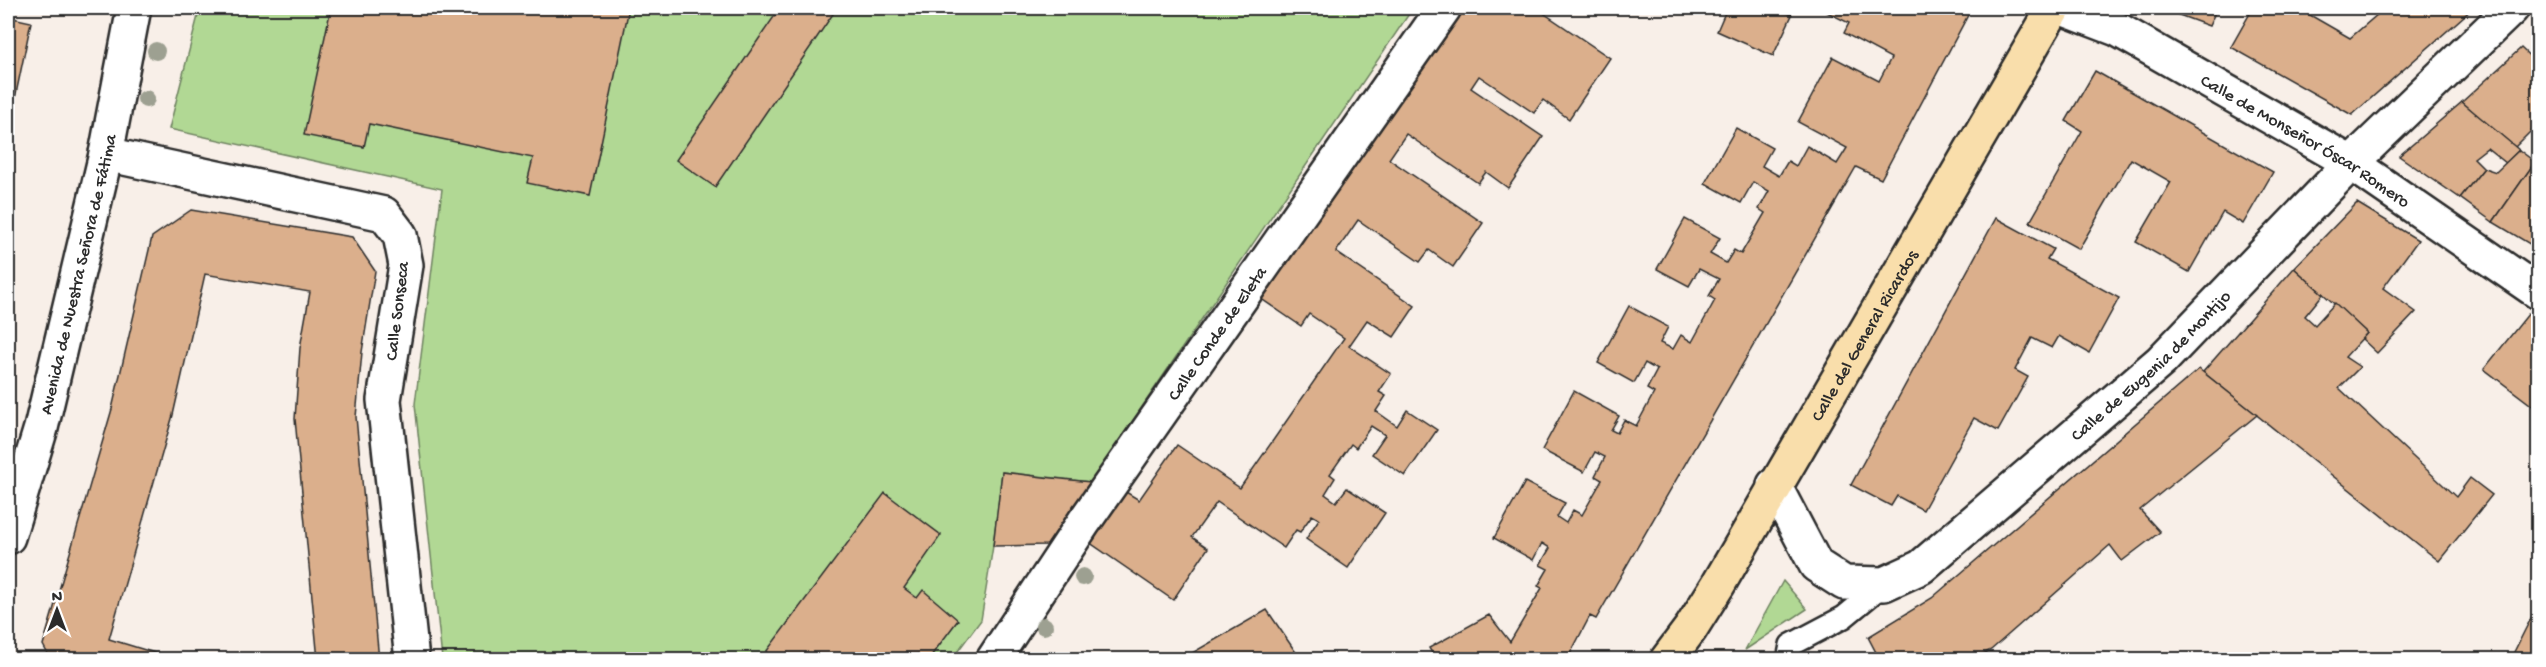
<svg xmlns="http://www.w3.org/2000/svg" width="2546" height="667" font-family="'Gochi Hand',sans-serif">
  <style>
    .green { fill: #b1d894; stroke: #6e8260; stroke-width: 1.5 }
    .building { fill: #dbaf8c; stroke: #2b2b2b; stroke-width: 1.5 }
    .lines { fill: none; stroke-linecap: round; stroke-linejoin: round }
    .service-casing { stroke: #2b2b2b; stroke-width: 26 }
    .pedestrian-casing { stroke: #2b2b2b; stroke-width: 38 }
    .minor-casing { stroke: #2b2b2b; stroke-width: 38 }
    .tertiary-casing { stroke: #2b2b2b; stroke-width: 38 }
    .primary-casing { stroke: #2b2b2b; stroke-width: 38 }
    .service { stroke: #fff; stroke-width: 21 }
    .pedestrian { stroke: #fff; stroke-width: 33 }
    .minor { stroke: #fff; stroke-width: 33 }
    .tertiary { stroke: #fff; stroke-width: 33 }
    .primary { stroke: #f9deab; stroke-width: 33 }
    .tree { fill: #9da091 }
    .labels { text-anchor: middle; stroke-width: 5; stroke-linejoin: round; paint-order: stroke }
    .street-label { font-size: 18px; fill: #2b2b2b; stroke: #fff }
  </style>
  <rect width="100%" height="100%" fill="#f8efe8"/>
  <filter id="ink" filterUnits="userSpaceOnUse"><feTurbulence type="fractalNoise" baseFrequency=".0167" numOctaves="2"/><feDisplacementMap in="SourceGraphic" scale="12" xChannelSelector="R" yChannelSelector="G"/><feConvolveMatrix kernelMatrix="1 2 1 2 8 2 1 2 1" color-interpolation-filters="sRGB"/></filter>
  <g filter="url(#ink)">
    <g class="green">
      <polygon points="200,8 1413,8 1091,482 1002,472 993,546 981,620 952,659 442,659 415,404 442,189 169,129"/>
      <polygon points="1783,581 1807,609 1745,650"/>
    </g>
    <g class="building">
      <polygon points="331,8 629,8 590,196 527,183 533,158 369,124 364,147 304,135"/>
      <polygon points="780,8 837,8 715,187 676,160"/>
      <polygon points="1460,8 1536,8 1610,58 1569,119 1543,100 1534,113 1479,76 1471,88 1543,137 1508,188 1486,172 1478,183 1406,134 1389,159 1483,223 1453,267 1429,250 1420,262 1358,220 1336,252 1415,306 1394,337 1367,320 1349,346 1391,374 1379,392 1386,396 1376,411 1397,426 1407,410 1437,430 1405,476 1372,454 1385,435 1371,426 1356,448 1351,444 1330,474 1335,478 1325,494 1336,502 1347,488 1385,513 1348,568 1306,539 1319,519 1312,515 1300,532 1296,530 1284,548 1217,502 1192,537 1208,548 1173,600 1086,540 1121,489 1139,500 1177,445 1240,488 1344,338 1309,314 1301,326 1260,298"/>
      <polygon points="1727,8 1777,8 1792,15 1773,56 1717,31"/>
      <polygon points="1819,8 1954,8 1968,15 1881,179 1856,167 1596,619 1590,616 1567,660 1436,660 1429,648 1489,615 1510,642 1542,588 1538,586 1548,569 1540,565 1550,548 1542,543 1533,560 1494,538 1525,482 1565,503 1557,517 1566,523 1573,510 1582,515 1602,480 1595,476 1605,457 1595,452 1584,472 1542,450 1574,391 1619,416 1611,430 1617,433 1624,420 1636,426 1654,393 1647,389 1657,370 1645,363 1634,383 1598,363 1629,306 1668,327 1660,343 1673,349 1681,335 1692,342 1715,300 1709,296 1719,279 1699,269 1689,286 1657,269 1685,219 1720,238 1710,254 1726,263 1734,250 1741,254 1765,213 1759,209 1769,191 1753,182 1741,203 1705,183 1736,128 1772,148 1762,166 1779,176 1788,161 1796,166 1807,146 1837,164 1847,148 1798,122 1833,57 1879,81 1891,58 1844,33 1849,23"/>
      <polygon points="2160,8 2217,8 2209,26"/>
      <polygon points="2253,8 2298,8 2350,38 2385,8 2473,8 2352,115 2231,47"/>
      <polygon points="8,17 31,22 8,132"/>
      <polygon points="2521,48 2538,64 2538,124 2514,148 2462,102"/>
      <polygon points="2095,71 2273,172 2243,224 2223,212 2189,272 2136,242 2171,182 2131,159 2079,249 2030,222 2082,131 2066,121"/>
      <polygon points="2462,102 2519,150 2506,163 2487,148 2474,158 2484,168 2460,198 2399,156"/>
      <polygon points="2519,150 2535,162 2493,222 2460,198 2484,168 2496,172"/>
      <polygon points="2538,153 2538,249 2493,222 2535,162 2532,160"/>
      <polygon points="2357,203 2418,240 2383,288 2416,312 2377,353 2362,339 2367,333 2294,268"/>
      <polygon points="191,210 352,237 375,271 362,352 356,417 379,660 318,660 295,419 300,348 310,292 205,274 173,415 109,639 178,660 51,660 43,645 112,409 152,237"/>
      <polygon points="1996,218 2053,249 2047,259 2119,298 2089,353 2059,336 2052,348 2032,338 2015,370 2028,377 1998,431 1974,418 1923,510 1897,496 1891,506 1851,485"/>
      <polygon points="2294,268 2323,294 2305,316 2315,325 2335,303 2367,333 2345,357 2360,367 2339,388 2456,497 2470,478 2492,495 2439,561 2203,372"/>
      <polygon points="2529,313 2538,319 2538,410 2484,369"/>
      <polygon points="2199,369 2257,415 2140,510 2160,532 2122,561 2110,545 1991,650 1972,660 1880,660 1868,637 1932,598"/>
      <polygon points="1002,472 1043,477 1091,482 1047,545 993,546"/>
      <polygon points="885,493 941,535 904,588 917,598 923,590 958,620 928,660 760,660"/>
      <polygon points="2538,605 2538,660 2510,660 2525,630"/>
      <polygon points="1267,610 1297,654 1286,660 1180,660"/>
      <polygon points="2105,654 2129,660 2096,660"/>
    </g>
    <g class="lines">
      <g class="service-casing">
        <polyline id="service" points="1788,660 1791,645 1844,617 1884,584"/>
      </g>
      <g class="pedestrian-casing">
        <g id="pedestrian">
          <path id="s1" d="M993,660L1084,522L1444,8"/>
        </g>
      </g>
      <g class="minor-casing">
        <g id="minor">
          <path id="s2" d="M2062,8L2117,29L2351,163L2538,292"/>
          <polyline points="106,154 384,214 400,235 406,265 384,400 412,660"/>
          <path id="s3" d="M1774,485L1816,565L1844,583L1884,584L1921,567L2161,361L2351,163L2512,8"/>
        </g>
      </g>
      <g class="tertiary-casing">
        <g id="tertiary">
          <path id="s4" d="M8,537L41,428L106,154L134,8"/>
        </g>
      </g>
      <g class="primary-casing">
        <g id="primary">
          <path id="s5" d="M1667,660L1691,628L1718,585L2054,8"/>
        </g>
      </g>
      <use href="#service" class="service"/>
      <use href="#pedestrian" class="pedestrian"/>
      <use href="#minor" class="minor"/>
      <use href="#tertiary" class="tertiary"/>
      <use href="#primary" class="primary"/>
    </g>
    <g class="tree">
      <circle cx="156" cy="51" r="9"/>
      <circle cx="146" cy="99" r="9"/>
      <circle cx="1083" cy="577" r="9"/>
      <circle cx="1044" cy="626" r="9"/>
    </g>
  </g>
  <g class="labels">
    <g class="street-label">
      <text dy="6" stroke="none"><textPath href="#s2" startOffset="278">Calle de Monseñor Óscar Romero</textPath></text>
      <text dy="6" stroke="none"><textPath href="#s4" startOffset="272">Avenida de Nuestra Señora de Fátima</textPath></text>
      <text transform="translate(396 311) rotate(-83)" y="6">Calle Sonseca</text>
      <text dy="6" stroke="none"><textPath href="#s1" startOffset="396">Calle Conde de Eleta</textPath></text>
      <text dy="6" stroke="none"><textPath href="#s5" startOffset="380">Calle del General Ricardos</textPath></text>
      <text dy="6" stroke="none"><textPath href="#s3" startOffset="510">Calle de Eugenia de Montijo</textPath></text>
    </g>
  </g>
  <rect width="2546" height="667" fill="none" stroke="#fff" stroke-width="30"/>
  <rect x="15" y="15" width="2516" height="637" fill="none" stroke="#2b2b2b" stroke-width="2" filter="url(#ink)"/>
  <g transform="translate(57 610)" stroke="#ffffff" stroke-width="4.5" paint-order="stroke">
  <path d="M0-4.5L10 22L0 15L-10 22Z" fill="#2b2b2b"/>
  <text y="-9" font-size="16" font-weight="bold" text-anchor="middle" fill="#2b2b2b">N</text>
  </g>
</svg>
